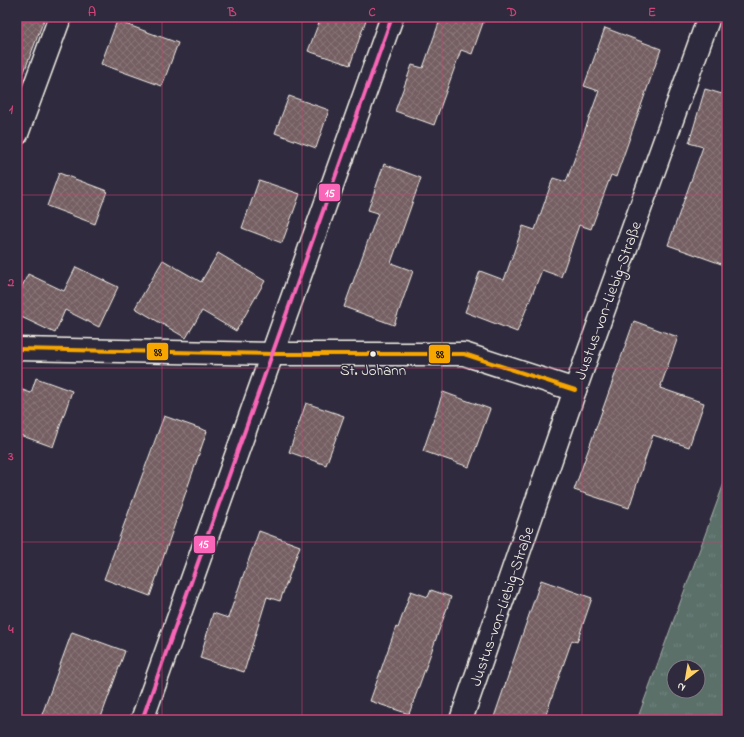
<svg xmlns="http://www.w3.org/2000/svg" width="744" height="737" font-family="'Indie Flower',sans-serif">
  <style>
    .grass { fill: url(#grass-tufts); stroke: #a7b0a8; fill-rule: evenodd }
    .building { fill: url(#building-cross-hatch); stroke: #f4f1e8 }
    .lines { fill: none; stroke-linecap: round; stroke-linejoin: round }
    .minor-casing { stroke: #f4f1e8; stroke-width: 25 }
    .minor { stroke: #2f2a3d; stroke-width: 22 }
    .bus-1-casing { stroke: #2f2a3d; stroke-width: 7 }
    .bus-2-casing { stroke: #2f2a3d; stroke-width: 7 }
    .bus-1 { stroke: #f7a600; stroke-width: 4 }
    .bus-2 { stroke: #fa66b7; stroke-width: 4 }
    .grid { fill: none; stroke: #cc4377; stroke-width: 1; stroke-opacity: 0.55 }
    .bus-dot { fill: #f4f1e8; stroke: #2f2a3d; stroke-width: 1.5 }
    .labels { text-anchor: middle; stroke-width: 3; stroke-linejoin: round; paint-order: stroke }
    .bus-label { font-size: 15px; fill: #f4f1e8; stroke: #2f2a3d }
    .street-label { font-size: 16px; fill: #f4f1e8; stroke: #2f2a3d }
    .line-badge { stroke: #2f2a3d; stroke-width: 1.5 }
    .badge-label { font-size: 11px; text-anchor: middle; font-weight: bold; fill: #fff }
    .pale-badge-label { font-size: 11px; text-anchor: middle; font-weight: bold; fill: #111 }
    .neatline { fill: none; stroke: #cc4377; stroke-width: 1.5 }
    .grid-label { font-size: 13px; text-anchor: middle; font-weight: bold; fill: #cc4377 }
  </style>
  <defs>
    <pattern id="grass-tufts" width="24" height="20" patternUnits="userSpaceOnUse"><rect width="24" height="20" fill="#5a6f69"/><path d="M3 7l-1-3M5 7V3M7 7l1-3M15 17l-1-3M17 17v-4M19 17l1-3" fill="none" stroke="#72847e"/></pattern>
    <pattern id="building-cross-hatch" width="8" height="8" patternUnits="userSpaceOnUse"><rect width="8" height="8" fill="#755f63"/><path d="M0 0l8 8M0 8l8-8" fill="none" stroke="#897679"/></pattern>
  </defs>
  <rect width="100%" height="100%" fill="#2f2a3d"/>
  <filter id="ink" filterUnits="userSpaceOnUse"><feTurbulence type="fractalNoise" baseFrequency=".025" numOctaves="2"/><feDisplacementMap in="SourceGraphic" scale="8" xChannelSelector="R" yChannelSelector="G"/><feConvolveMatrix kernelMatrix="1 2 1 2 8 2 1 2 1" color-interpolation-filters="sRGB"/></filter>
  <g filter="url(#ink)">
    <path class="grass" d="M727,475V720H637ZM674,667H698V691H674Z"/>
    <g class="building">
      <polygon points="17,17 45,17 19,85 17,85"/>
      <polygon points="321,17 367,17 350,65 308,51"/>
      <polygon points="441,17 485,17 472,54 461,50 434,125 395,111 412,65 423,68"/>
      <polygon points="117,21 178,43 162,86 101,64"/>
      <polygon points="605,28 661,49 616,177 611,175 591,229 579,225 561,277 542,270 517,332 465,312 480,271 504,280 523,226 535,230 553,178 566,182 599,91 584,86"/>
      <polygon points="724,88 727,88 727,266 668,245 703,147 689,143 705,89 722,94"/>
      <polygon points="289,96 329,110 316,148 275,133"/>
      <polygon points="384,164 421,178 391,263 413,271 394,325 344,307 378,213 368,210"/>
      <polygon points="59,173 107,191 95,224 47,206"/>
      <polygon points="259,180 300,194 282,243 242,228"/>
      <polygon points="218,253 265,281 236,331 202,311 186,338 135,308 163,260 201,282"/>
      <polygon points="76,267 118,287 99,327 65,310 55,333 17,315 17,297 28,274 64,291"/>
      <polygon points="634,321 678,337 660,388 704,403 689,447 653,435 629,508 574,490"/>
      <polygon points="36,378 72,391 53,447 17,434 17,388 31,393"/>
      <polygon points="443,392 490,409 469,467 423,451"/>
      <polygon points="306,403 344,416 326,465 289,452"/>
      <polygon points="164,416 207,431 150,596 104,579"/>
      <polygon points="259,531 300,546 280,601 267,597 244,672 200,658 213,613 228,618"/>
      <polygon points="541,580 592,598 577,642 572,640 544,720 493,720"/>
      <polygon points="431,590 451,597 409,714 370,701 396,627 398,628 411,591 428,597"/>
      <polygon points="72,632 125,651 100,720 40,720"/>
    </g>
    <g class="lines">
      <g class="minor-casing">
        <g id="minor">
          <polyline points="17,134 60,17"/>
          <polyline points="17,349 274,354 464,354 575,390"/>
          <polyline points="142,720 392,17"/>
          <polyline points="461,720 575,390 709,17"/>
        </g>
      </g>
      <use href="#minor" class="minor"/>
      <g class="bus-1-casing">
        <polyline id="bus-1" points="17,349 274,354 464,354 575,390"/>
      </g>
      <g class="bus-2-casing">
        <polyline id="bus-2" points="142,720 392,17"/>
      </g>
      <use href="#bus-1" class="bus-1"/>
      <use href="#bus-2" class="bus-2"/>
    </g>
  </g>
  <path class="grid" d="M162,17V720M302,17V720M442,17V720M582,17V720M17,195H727M17,368H727M17,542H727"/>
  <circle class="bus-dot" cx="373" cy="354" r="3.5"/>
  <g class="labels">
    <g class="bus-label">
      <text x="373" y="375">St. Johann</text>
    </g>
    <g class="street-label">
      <text transform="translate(607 300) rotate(-70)" y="6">Justus-von-Liebig-Straße</text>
      <text transform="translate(501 606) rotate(-71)" y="6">Justus-von-Liebig-Straße</text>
    </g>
  </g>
  <g class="line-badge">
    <rect x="318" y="183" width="23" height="19" rx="4" fill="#fa66b7"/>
    <rect x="146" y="342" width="23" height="19" rx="4" fill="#f7a600"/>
    <rect x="428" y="344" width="23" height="20" rx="4" fill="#f7a600"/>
    <rect x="193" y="535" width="23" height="19" rx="4" fill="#fa66b7"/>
  </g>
  <g class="badge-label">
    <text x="330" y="197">15</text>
    <text x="204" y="548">15</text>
  </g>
  <g class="pale-badge-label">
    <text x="158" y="356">88</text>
    <text x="440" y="358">88</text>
  </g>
  <rect width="744" height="737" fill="none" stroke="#2f2a3d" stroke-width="44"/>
  <g transform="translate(686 679) rotate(211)"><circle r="19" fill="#2f2a3d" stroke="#7e7a81"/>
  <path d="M0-3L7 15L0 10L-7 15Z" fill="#ffd166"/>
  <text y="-6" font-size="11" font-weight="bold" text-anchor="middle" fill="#f4f1e8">N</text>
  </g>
  <rect x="22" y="22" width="700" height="693" class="neatline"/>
  <g class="grid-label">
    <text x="92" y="16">A</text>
    <text x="232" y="16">B</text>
    <text x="372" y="16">C</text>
    <text x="512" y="16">D</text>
    <text x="652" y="16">E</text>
    <text x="11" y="113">1</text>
    <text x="11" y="286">2</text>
    <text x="11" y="460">3</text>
    <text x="11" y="633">4</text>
  </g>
</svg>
